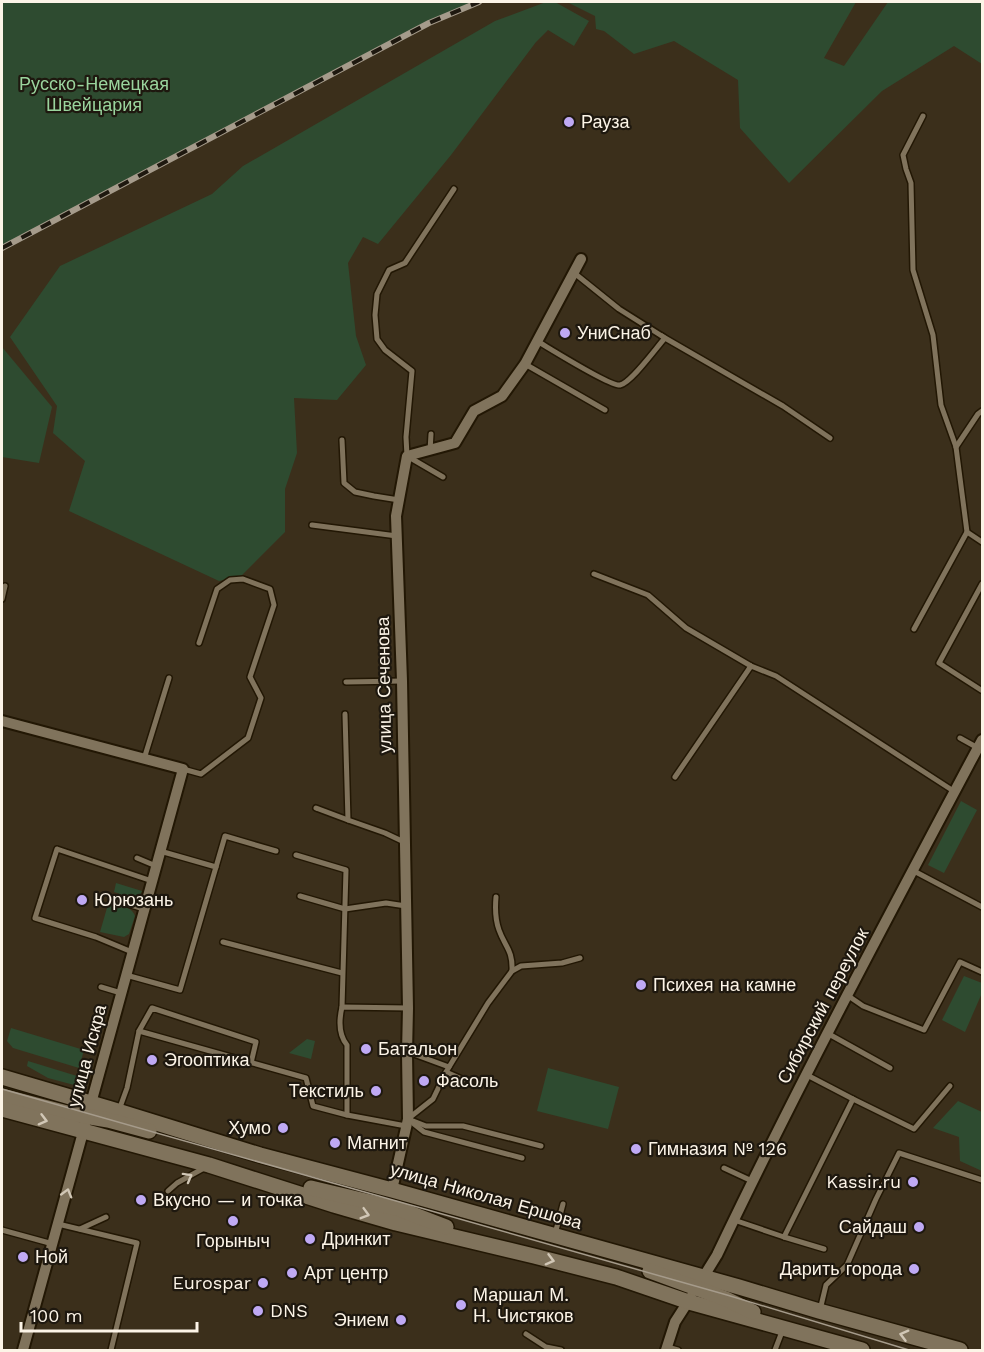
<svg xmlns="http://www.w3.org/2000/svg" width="984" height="1352" font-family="'Work Sans',sans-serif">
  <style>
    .green { fill: #2e4b30 }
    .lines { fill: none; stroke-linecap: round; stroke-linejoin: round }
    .service-casing { stroke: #221704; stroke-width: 8 }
    .minor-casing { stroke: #221704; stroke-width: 14 }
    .secondary-casing { stroke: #221704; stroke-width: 18 }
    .service { stroke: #80735c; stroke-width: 5 }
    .minor { stroke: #80735c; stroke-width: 10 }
    .secondary { stroke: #80735c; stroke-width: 15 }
    .tram { stroke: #a59b8b; stroke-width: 1.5 }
    .rail-casing { stroke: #a59b8b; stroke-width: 6 }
    .rail { stroke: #1e180f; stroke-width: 4; stroke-dasharray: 11; stroke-linecap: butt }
    .oneway { stroke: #d1c7b6 }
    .poi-dot { fill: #bfa9f4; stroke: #1e180f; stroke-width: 2 }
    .labels { text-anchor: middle; stroke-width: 4.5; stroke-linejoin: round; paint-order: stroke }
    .park-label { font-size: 18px; fill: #9ad49d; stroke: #1e180f }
    .poi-label { font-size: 18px; fill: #fcf4e7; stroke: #1e180f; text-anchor: start }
    .street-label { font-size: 18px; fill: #fcf4e7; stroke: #1e180f }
  </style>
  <rect width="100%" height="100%" fill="#3b2f1b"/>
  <g class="green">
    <polygon points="2,2 479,2 429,23 2,248"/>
    <polygon points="546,2 555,2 589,21 574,46 548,30 536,42 451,155 378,244 363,237 348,263 356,336 366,365 337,400 294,398 297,453 285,489 285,532 241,576 219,581 69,511 85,461 53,433 57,406 10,337 60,266 212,194 243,166 495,21"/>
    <polygon points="567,2 856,2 824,58 844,66 888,2 982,2 982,64 954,46 882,91 789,183 740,128 738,80 674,41 634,54 604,31 596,29 595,16"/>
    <polygon points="2,347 52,407 39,463 2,457"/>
    <polygon points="961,801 977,810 944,873 928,865"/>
    <path d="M116,883L142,891C138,903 124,895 114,892Z"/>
    <path d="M109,901C118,905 132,906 135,916L129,934L124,937L100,932Z"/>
    <polygon points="964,976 982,983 982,993 965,1032 942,1020"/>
    <polygon points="11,1028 84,1050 79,1068 13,1048 7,1041"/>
    <polygon points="307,1039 315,1041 311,1059 289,1053"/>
    <polygon points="28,1061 77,1076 74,1085 48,1078 27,1066"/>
    <polygon points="548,1068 619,1087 608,1129 537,1111"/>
    <polygon points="958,1101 982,1112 982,1171 960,1161 959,1137 933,1128"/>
  </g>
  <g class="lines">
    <g class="service-casing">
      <g id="service">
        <polyline points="923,116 903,155 906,169 911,183 913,270 933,335 941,405 956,447 967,532 982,542"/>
        <polyline points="573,272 619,309 665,338 783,406 830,438"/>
        <path d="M537,341C549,348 611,387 620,385C631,383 656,348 665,338L662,336"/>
        <polyline points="525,364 605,410"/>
        <polyline points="342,440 344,483 355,492 374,496 399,500"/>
        <polyline points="956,447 978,414 982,411"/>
        <polyline points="430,451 431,434"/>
        <polyline points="443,477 407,456 406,437 412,371 385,350 377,339 375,315 377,294 389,270 405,263 454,189"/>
        <polyline points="312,525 397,536"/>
        <polyline points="594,574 648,595 686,628 751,666 776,676 955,792"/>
        <polyline points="2,599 5,586"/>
        <polyline points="914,629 967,532"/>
        <polyline points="346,682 402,681"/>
        <polyline points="981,690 939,663 982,584"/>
        <polyline points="345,714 348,820 385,833 404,842"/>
        <polyline points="960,738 978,748"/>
        <polyline points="144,759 169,678"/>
        <polyline points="183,769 201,774 248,738 261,698 250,677 274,605 270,589 243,579 230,580 217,589 199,643"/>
        <polyline points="675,777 751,666"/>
        <polyline points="316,808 348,820"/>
        <polyline points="296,855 346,870 342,1007"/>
        <polyline points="137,858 156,866"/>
        <polyline points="216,867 225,836 276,851"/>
        <polyline points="912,870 982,907"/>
        <polyline points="300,896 345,909 386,903 406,906"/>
        <path d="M496,897C495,908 495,919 499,930C505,947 513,950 512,971"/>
        <polyline points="118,901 144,909"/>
        <polyline points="223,942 342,973"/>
        <polyline points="132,952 96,937 35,918 57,849 152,881"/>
        <polyline points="126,975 180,990 216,867 160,851"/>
        <polyline points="101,987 121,993"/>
        <polyline points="847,995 863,1006 924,1030 960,962 982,972"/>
        <polyline points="139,1031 306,1078 313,1106 347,1115 406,1126"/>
        <polyline points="827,1033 890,1068"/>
        <polyline points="407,1053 411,1053 449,1067"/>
        <polyline points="446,1072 464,1080"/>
        <polyline points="807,1075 853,1099 914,1129 950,1086"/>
        <polyline points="119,1110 127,1088 139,1031 152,1008 256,1042 251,1063"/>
        <path d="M347,1115V1045C338,1034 339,1020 342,1007L408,1008"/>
        <polyline points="409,1118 433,1099 446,1072 488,1003 512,971 521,966 562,963 580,958"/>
        <polyline points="408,1119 426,1126 463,1126 541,1146"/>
        <polyline points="414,1124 424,1132 522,1158"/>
        <polyline points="724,1168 752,1181"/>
        <polyline points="168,1191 177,1183 204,1168"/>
        <polyline points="734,1220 784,1237 824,1249"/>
        <polyline points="58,1224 137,1243 111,1350"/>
        <polyline points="80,1229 106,1217"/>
        <polyline points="2,1230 53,1244"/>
        <polyline points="555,1234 563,1204"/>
        <polyline points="784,1237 853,1099"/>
        <polyline points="820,1310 826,1285 847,1265 876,1199 899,1153 982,1180"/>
        <polyline points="526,1334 546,1347 561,1350"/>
        <polyline points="667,1347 678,1350"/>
        <polyline points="775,1350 783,1329"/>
      </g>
    </g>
    <g class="minor-casing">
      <g id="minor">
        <polyline points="2,721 183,769 90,1107"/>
        <polyline points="392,1190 408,1119 407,1053 408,1008 402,681 396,516 407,456 455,443 474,411 502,396 525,364 581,259"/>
        <path d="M701,1281L717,1255C800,1081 891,911 982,740"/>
        <polyline points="23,1350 85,1125"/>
        <polyline points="666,1350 675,1322 691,1297"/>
      </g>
    </g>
    <g class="secondary-casing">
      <g id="secondary">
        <polyline points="2,1077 111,1109 260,1155 392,1190 739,1287 819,1311 960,1350"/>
        <polyline points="2,1096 67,1113 108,1120 149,1131"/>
        <polyline points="2,1109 209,1165 334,1205 396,1223 534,1256 616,1277 689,1302 862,1350"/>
        <polyline points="311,1188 399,1209 446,1227"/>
        <polyline points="650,1271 726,1299 753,1312"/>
      </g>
    </g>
    <use href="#service" class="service"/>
    <use href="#minor" class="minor"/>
    <use href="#secondary" class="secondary"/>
    <polyline class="tram" points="2,1089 727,1295 909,1350"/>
    <g class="rail-casing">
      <polyline id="rail" points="2,248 429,23 479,2"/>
    </g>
    <use href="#rail" class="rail"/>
  </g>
  <defs><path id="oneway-chevron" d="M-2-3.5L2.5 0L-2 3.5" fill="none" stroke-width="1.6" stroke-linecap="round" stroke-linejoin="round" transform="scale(1.5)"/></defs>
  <g class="oneway">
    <use href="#oneway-chevron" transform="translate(43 1120) rotate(15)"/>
    <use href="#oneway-chevron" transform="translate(188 1177) rotate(-29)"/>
    <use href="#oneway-chevron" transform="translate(67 1193) rotate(-74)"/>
    <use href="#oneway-chevron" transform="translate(365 1214) rotate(16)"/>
    <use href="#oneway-chevron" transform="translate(550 1260) rotate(15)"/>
    <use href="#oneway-chevron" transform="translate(904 1335) rotate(-165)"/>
  </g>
  <g class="poi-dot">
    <circle cx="569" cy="122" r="6"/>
    <circle cx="565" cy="333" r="6"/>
    <circle cx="82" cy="900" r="6"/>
    <circle cx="641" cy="985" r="6"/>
    <circle cx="366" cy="1049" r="6"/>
    <circle cx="152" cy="1060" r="6"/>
    <circle cx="424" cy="1081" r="6"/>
    <circle cx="376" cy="1091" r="6"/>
    <circle cx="283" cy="1128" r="6"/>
    <circle cx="335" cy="1143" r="6"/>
    <circle cx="636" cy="1149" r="6"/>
    <circle cx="913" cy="1182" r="6"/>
    <circle cx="141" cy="1200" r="6"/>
    <circle cx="233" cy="1221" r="6"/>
    <circle cx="919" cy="1227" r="6"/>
    <circle cx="310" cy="1239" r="6"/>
    <circle cx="23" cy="1257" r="6"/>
    <circle cx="914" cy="1269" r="6"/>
    <circle cx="292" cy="1273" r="6"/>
    <circle cx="263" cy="1283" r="6"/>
    <circle cx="461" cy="1305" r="6"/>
    <circle cx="258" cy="1311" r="6"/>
    <circle cx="401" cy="1320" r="6"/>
  </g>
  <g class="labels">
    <g class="park-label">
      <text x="94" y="90">Русско-Немецкая<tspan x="94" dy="21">Швейцария</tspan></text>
    </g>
    <g class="poi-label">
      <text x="581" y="128">Рауза</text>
      <text x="577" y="339">УниСнаб</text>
      <text x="94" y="906">Юрюзань</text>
      <text x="653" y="991">Психея на камне</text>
      <text x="378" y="1055">Батальон</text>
      <text x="164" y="1066">Эгооптика</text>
      <text x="436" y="1087">Фасоль</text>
      <text x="364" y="1097" text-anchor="end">Текстиль</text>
      <text x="271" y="1134" text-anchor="end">Хумо</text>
      <text x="347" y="1149">Магнит</text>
      <text x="648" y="1155">Гимназия № 126</text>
      <text x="901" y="1188" text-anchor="end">Kassir.ru</text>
      <text x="153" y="1206">Вкусно — и точка</text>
      <text x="907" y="1233" text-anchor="end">Сайдаш</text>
      <text x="322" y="1245">Дринкит</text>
      <text x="233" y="1247" text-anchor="middle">Горыныч</text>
      <text x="35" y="1263">Ной</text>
      <text x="902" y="1275" text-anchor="end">Дарить города</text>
      <text x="304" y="1279">Арт центр</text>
      <text x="251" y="1289" text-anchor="end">Eurospar</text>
      <text x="473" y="1301">Маршал М.<tspan x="473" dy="21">Н. Чистяков</tspan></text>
      <text x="270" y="1317">DNS</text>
      <text x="389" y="1326" text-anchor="end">Энием</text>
    </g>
    <g class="street-label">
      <text transform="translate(384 685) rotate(-91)" y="6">улица Сеченова</text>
      <text transform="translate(823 1006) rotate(-62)" y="6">Сибирский переулок</text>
      <text transform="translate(87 1056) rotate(-75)" y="6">улица Искра</text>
      <text transform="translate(486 1196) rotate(16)" y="6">улица Николая Ершова</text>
    </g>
  </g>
  <rect width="984" height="1352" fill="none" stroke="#fcf4e7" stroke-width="6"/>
  <path d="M21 1322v9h176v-9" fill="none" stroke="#fcf4e7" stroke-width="3"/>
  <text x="30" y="1322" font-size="18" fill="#fcf4e7" stroke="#1e180f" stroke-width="4.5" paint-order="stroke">100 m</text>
</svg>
